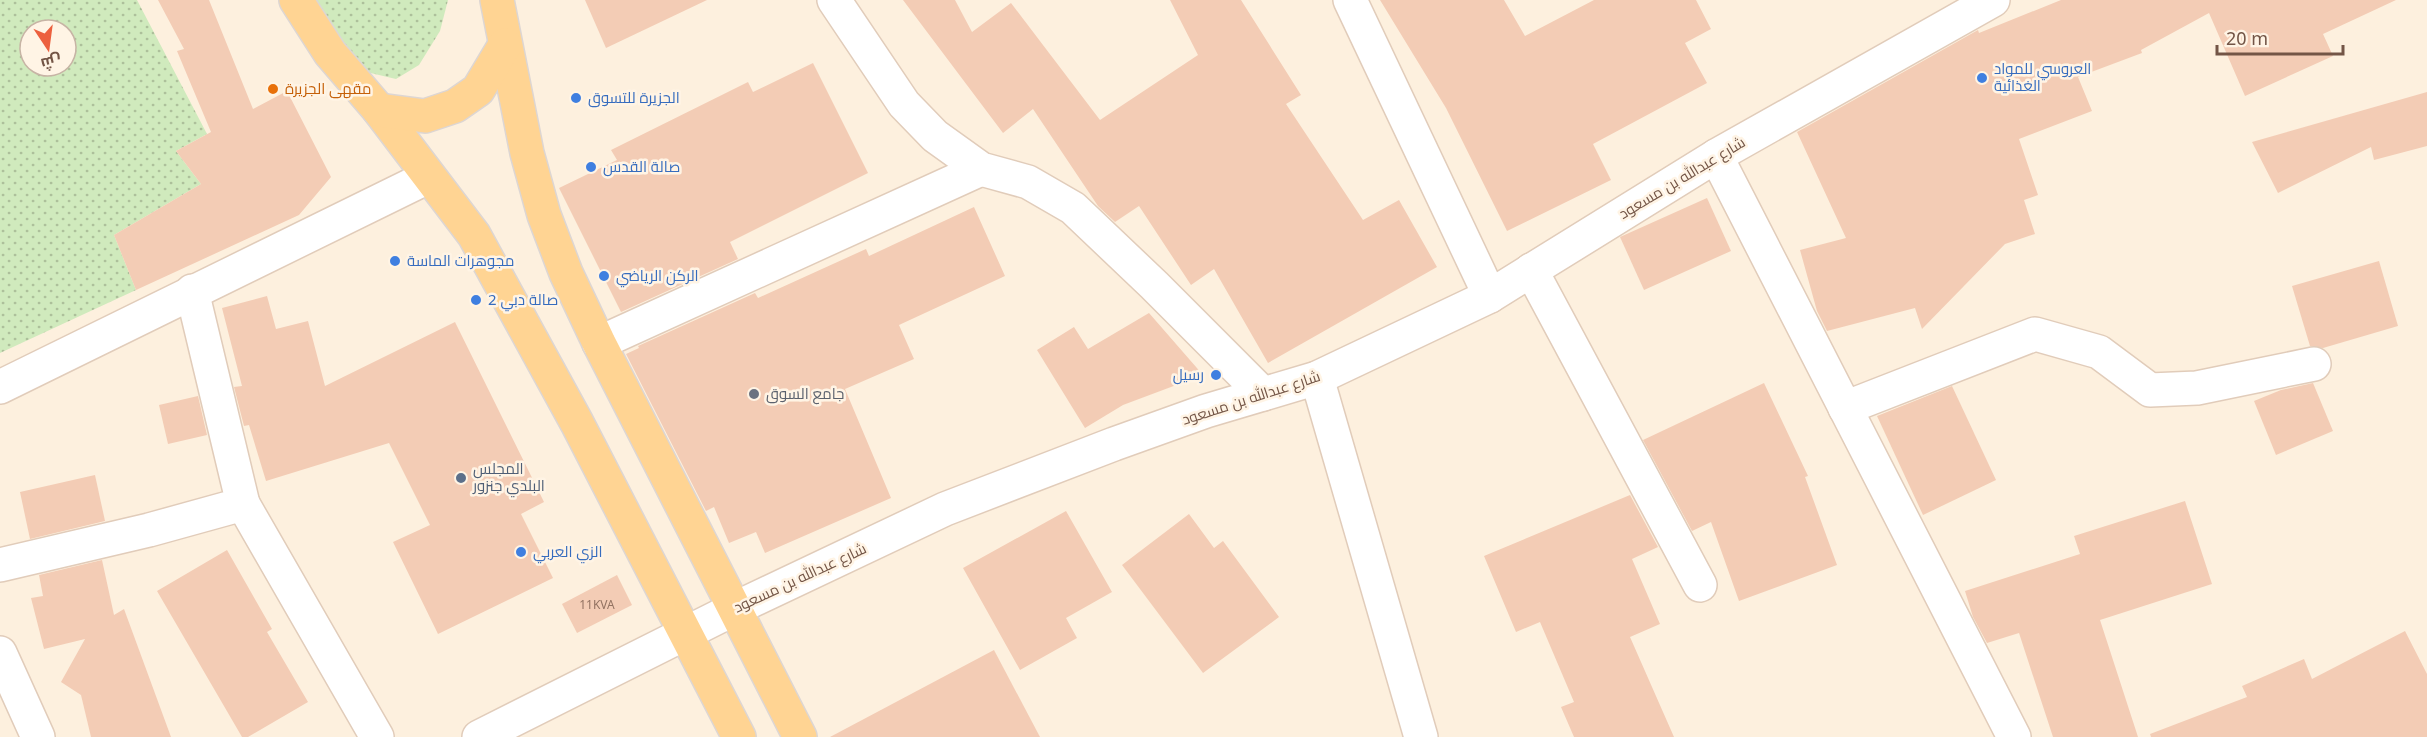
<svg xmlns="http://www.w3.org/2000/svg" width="2427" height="737" font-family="'Noto Sans',Cairo,sans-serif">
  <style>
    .grass { fill: url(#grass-dots); fill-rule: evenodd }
    .building { fill: #f3ccb5 }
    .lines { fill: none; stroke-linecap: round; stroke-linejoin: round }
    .minor-casing { stroke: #e1ccba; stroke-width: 36 }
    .major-casing { stroke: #ddd6d3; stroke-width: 36 }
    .minor { stroke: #fff; stroke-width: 33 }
    .major { stroke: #ffd493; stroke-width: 33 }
    .shop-dot { fill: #3f7fe0; stroke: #fff4e5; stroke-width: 2 }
    .food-dot { fill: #e8710a; stroke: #fff4e5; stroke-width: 2 }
    .worship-dot { fill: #6b7280; stroke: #fff4e5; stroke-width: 2 }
    .service-dot { fill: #5c6f8a; stroke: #fff4e5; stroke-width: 2 }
    .labels { text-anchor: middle; stroke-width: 5; stroke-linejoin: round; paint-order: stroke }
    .number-label { font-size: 12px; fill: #937362 }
    .shop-label { font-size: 15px; fill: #366cbe; stroke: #fff4e5; text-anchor: start }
    .food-label { font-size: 15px; fill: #c56008; stroke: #fff4e5; text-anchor: start }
    .street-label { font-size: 15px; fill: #735546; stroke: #fff4e5 }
    .worship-label { font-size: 15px; fill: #5b616d; stroke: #fff4e5; text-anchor: start }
    .service-label { font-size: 15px; fill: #4e5e75; stroke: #fff4e5; text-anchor: start }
  </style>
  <defs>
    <pattern id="grass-dots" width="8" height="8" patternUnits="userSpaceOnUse" patternTransform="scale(1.5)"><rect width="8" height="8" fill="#d0eabd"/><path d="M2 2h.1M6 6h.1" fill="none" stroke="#adc09b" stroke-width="1.8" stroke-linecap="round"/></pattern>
  </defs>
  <rect width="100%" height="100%" fill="#fdf0de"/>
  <g class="grass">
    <path d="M0,0H137L207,134L176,151L201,184L114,235L136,290L0,353ZM30,30H66V66H30Z"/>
    <polygon points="307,0 448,0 440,31 419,65 396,79 362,71"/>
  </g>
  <g class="building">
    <polygon points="158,0 209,0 253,109 287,91 331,177 299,215 136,290 114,235 201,184 176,151 211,132 177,51 184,49"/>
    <polygon points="585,0 707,0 606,48"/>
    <polygon points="903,0 955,0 972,32 1011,3 1100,120 1198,55 1170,0 1241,0 1301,95 1286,104 1363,220 1399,200 1437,267 1268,363 1214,269 1191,285 1139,206 1115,222 1098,206 1033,109 1003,133"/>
    <polygon points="1380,0 1504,0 1525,36 1594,0 1696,0 1711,29 1685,43 1707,83 1593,144 1611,180 1507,231 1446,108"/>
    <polygon points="2061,0 2396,0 2323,34 2333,56 2245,96 2209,13 2141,50 2142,53 2078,77 2092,111 2019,139 2038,195 2024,200 2035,234 2005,244 1922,329 1915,308 1827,331 1817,311 1800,250 1846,238 1797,132 1978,30 1979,33"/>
    <polygon points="813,63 868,173 730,242 738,259 621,312 559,188 617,160 611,150 748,82 753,92"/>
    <polygon points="2427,92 2427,146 2374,160 2371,147 2278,193 2252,142"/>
    <polygon points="1707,198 1731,251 1644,290 1620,237"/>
    <polygon points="974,207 1005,276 899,325 914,359 845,389 891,498 765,553 756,532 729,543 714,507 706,511 626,354 639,348 638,346 755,293 758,298 866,249 869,256"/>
    <polygon points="2379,261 2398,326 2323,348 2310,346 2292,286"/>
    <polygon points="267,296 276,329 308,321 325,386 455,322 544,502 521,514 553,578 438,634 393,542 430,525 389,443 266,481 249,425 244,426 234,387 242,386 222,308"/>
    <polygon points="1149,313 1203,375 1123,405 1085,428 1037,350 1074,327 1088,349"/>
    <polygon points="1764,383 1808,476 1805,477 1837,565 1739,601 1711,522 1692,531 1643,440"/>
    <polygon points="2313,383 2333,431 2276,455 2254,401 2281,390"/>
    <polygon points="1952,386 1996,480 1923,515 1877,416"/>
    <polygon points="198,396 207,435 168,444 159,405"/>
    <polygon points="95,475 105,521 30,539 20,492"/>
    <polygon points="1630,495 1658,547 1632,559 1660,624 1630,637 1674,737 1574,737 1561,707 1574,702 1540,622 1516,632 1484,556"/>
    <polygon points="2185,501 2212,584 2100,620 2138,737 2053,737 2019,633 1987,643 1973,617 1965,591 2080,554 2074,536"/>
    <polygon points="1066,511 1112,592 1066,618 1077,638 1020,670 963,568"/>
    <polygon points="1189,514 1214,548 1223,541 1279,617 1203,673 1122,565"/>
    <polygon points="227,550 272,629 267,632 308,702 248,737 242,737 157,591"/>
    <polygon points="102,560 114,615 124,609 171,737 91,737 81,695 61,682 85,639 44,649 31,598 43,596 39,575"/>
    <polygon points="617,575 632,605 577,633 562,604"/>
    <polygon points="2405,631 2427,674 2427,737 2151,737 2150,734 2247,697 2242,686 2304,659 2312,679"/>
    <polygon points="994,650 1040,737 830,737"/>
  </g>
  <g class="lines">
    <g class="minor-casing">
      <g id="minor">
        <polyline points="834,0 904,104 935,136 981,169 1028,182 1073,208 1154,285 1263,394"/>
        <polyline points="1350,0 1490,296"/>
        <polyline points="1716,156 2014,737"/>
        <polyline points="1531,270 1700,585"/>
        <polyline points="599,343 981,169"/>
        <polyline points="1317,378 1421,737"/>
        <polyline points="0,387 428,177"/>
        <polyline points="1845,408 2035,334 2099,352 2150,390 2197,388 2314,364"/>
        <polyline points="243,504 377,737"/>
        <polyline points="0,565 149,530 243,504 192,291"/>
        <polyline points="0,653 38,737"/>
        <polyline points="479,737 734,609 945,509 1114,444 1206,411 1317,378 1490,296 1716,156 1993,0"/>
      </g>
    </g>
    <g class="major-casing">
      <g id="major">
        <polyline points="296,0 330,53 379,110 474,235 577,423 739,737"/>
        <polyline points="497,0 527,153 544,215 566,273 599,343 800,737"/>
        <polyline points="379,110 425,116 455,106 478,90 505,45"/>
      </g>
    </g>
    <use href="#minor" class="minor"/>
    <use href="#major" class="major"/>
  </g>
  <g class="shop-dot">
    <circle cx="1982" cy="78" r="6"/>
    <circle cx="576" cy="98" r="6"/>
    <circle cx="591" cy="167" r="6"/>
    <circle cx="395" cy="261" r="6"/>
    <circle cx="604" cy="276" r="6"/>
    <circle cx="476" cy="300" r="6"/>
    <circle cx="1216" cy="375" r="6"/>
    <circle cx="521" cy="552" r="6"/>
  </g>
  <circle class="food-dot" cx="273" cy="89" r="6"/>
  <circle class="worship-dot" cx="754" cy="394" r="6"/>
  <circle class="service-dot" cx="461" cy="478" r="6"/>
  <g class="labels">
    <g class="number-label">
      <text x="597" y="609">11KVA</text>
    </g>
    <g class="shop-label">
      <text x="1994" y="74">العروسي للمواد<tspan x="1994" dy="17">الغذائية</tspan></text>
      <text x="588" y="103">الجزيرة للتسوق</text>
      <text x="603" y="172">صالة القدس</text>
      <text x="407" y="266">مجوهرات الماسة</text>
      <text x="616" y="281">الركن الرياضي</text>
      <text x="488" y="305">صالة دبي 2</text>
      <text x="1204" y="380" text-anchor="end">رسيل</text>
      <text x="533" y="557">الزي العربي</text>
    </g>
    <g class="food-label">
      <text x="285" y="94">مقهى الجزيرة</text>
    </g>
    <g class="street-label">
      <text transform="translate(1682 178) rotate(-31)" y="5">شارع عبدالله بن مسعود</text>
      <text transform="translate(1251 398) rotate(-18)" y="5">شارع عبدالله بن مسعود</text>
      <text transform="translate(800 578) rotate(-25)" y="5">شارع عبدالله بن مسعود</text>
    </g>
    <g class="worship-label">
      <text x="766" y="399">جامع السوق</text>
    </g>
    <g class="service-label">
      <text x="473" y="474">المجلس<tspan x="473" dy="17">البلدي جنزور</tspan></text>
    </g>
  </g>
  <g transform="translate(48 48) rotate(167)"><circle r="28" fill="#fff4e5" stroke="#c7b4a5" stroke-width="1.5"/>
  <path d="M0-4.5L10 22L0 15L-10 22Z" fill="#ec603e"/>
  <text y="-9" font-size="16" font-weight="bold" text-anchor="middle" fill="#735546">ش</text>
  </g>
  <path d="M2217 45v9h126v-9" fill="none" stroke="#735546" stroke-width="3"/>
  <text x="2226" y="45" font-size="18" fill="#735546" stroke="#fff4e5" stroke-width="4.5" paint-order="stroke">20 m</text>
</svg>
